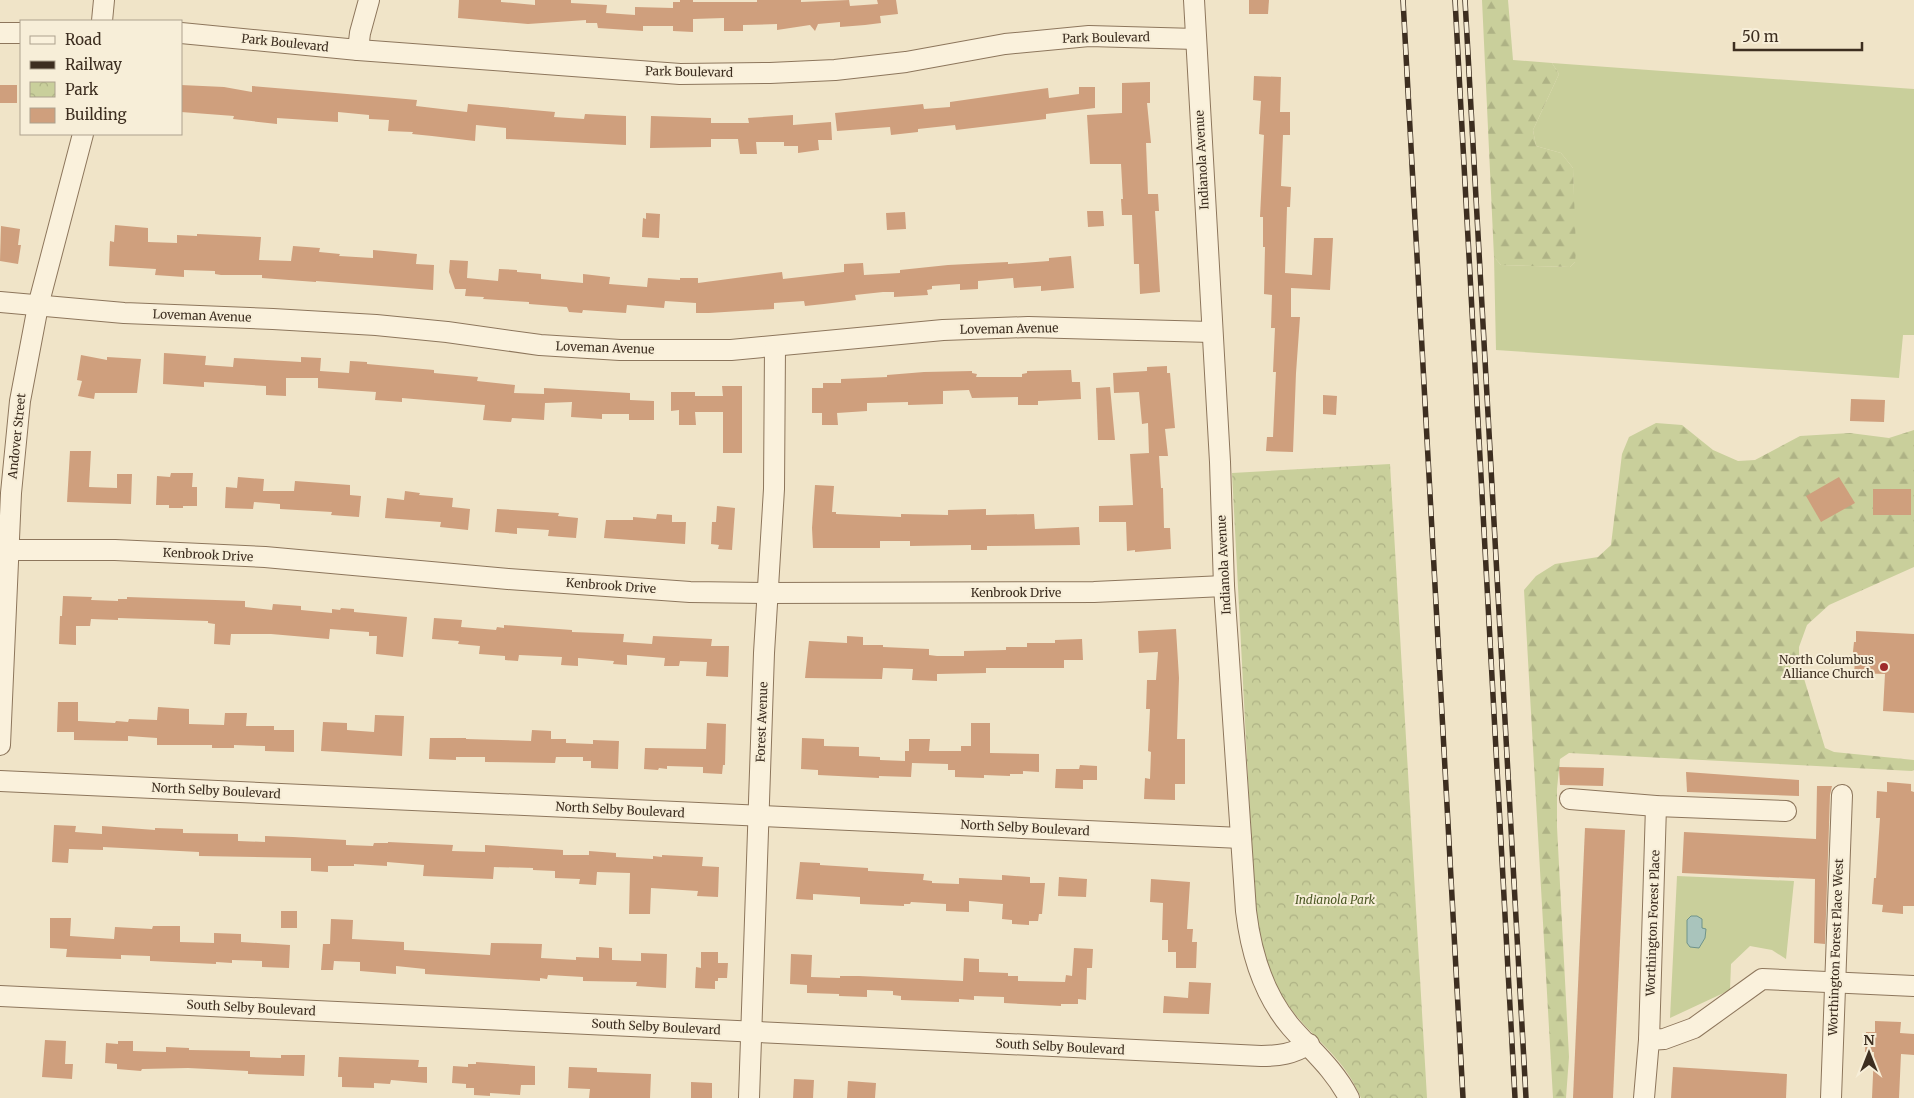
<svg xmlns="http://www.w3.org/2000/svg" width="1914" height="1098" font-family="Merriweather,serif">
  <style>
    .grass { fill: #c9cf9b }
    .forest { fill: url(#forest-firs) }
    .park { fill: url(#park-crowns) }
    .water { fill: #a9c4bc; stroke: #6f938a }
    .building { fill: #cf9f7d }
    .lines { fill: none; stroke-linecap: round; stroke-linejoin: round }
    .minor-casing { stroke: #8d765c; stroke-width: 22 }
    .minor { stroke: #faf1dc; stroke-width: 20 }
    .rail-casing { stroke: #3d2e20; stroke-width: 5.5 }
    .rail { stroke: #f7eed8; stroke-width: 4; stroke-dasharray: 11; stroke-linecap: butt }
    .poi-dot { fill: #9e2a2b; stroke: #f7eed8; stroke-width: 2 }
    .labels { text-anchor: middle; stroke-width: 4; stroke-linejoin: round; paint-order: stroke }
    .street-label { font-size: 12px; fill: #3d2e20; stroke: #f7eed8 }
    .poi-label { font-size: 12px; fill: #3d2e20; stroke: #f7eed8; text-anchor: end }
    .park-label { font-size: 12px; font-style: italic; fill: #4d5a26; stroke: #f7eed8 }
  </style>
  <defs>
    <pattern id="forest-firs" width="22" height="20" patternUnits="userSpaceOnUse" patternTransform="scale(1.25)"><rect width="22" height="20" fill="#c9cf9b"/><path d="M5 1l3.5 6h-7zM16 11l3.5 6h-7z" fill="#aeb285"/></pattern>
    <pattern id="park-crowns" width="20" height="18" patternUnits="userSpaceOnUse" patternTransform="scale(1.25)"><rect width="20" height="18" fill="#c9cf9b"/><path d="M2 6a3 3 0 1 1 6 0M12 15a3 3 0 1 1 6 0" fill="none" stroke="#aeb285"/></pattern>
  </defs>
  <rect width="100%" height="100%" fill="#f0e4c8"/>
  <g class="grass">
    <polygon points="1552,63 1914,89 1914,335 1903,335 1899,378 1496,350 1494,257 1501,265 1570,267 1575,262 1573,168 1561,153 1536,146 1533,130 1559,74"/>
    <polygon points="1677,876 1794,881 1786,959 1772,950 1750,946 1731,964 1730,990 1670,1018"/>
  </g>
  <g class="forest">
    <polygon points="1482,0 1508,0 1513,60 1552,63 1559,74 1533,130 1536,146 1561,153 1573,168 1576,251 1575,262 1570,267 1501,265 1494,257"/>
    <polygon points="1656,423 1682,425 1713,450 1738,461 1755,460 1800,436 1850,433 1889,438 1914,430 1914,567 1829,605 1807,625 1799,647 1799,662 1825,748 1834,752 1914,760 1914,770 1912,771 1569,753 1560,759 1557,789 1557,827 1569,1057 1566,1098 1553,1098 1524,590 1536,576 1555,564 1598,557 1611,545 1622,454 1629,437"/>
  </g>
  <path class="park" d="M1390,464L1427,1098H1361C1343,1055 1313,1040 1288,1005C1268,977 1261,946 1255,912L1232,473Z"/>
  <polygon class="water" points="1691,916 1697,916 1702,919 1702,928 1706,929 1705,938 1699,948 1690,947 1687,943 1687,920"/>
  <g class="building">
    <polygon points="459,0 501,0 501,2 535,5 535,0 571,0 571,3 607,5 606,13 635,15 635,7 673,8 673,2 680,2 680,0 693,0 693,2 757,2 757,0 801,0 801,2 849,0 850,6 878,4 877,0 896,0 898,14 880,16 881,23 865,25 840,27 840,22 818,24 815,31 810,25 777,30 777,24 743,25 743,31 724,31 724,18 693,19 693,32 673,31 673,26 643,26 643,31 598,28 597,23 586,23 586,20 528,24 458,18"/>
    <polygon points="1249,0 1269,0 1268,14 1249,14"/>
    <polygon points="1254,76 1281,77 1280,112 1290,112 1290,135 1283,135 1281,186 1291,187 1290,207 1287,207 1285,273 1312,275 1314,238 1333,238 1330,290 1291,288 1291,317 1300,317 1296,373 1293,452 1266,451 1267,437 1273,437 1276,372 1273,372 1275,328 1271,328 1272,295 1264,294 1265,247 1263,247 1263,217 1260,217 1264,135 1259,134 1261,101 1253,100"/>
    <polygon points="1150,82 1150,103 1147,103 1151,143 1146,143 1148,194 1158,194 1159,211 1155,211 1160,292 1140,294 1139,264 1134,264 1132,215 1122,215 1121,199 1123,199 1121,164 1090,164 1087,115 1122,113 1122,83"/>
    <rect x="0" y="85" width="17" height="18"/>
    <polygon points="181,85 224,87 252,92 252,86 383,97 417,100 416,106 467,112 468,104 555,112 554,117 584,119 585,114 626,116 626,145 506,139 506,128 476,125 475,141 432,136 412,134 413,132 388,131 389,120 369,119 369,115 338,112 338,122 277,118 277,124 233,119 234,116 181,112"/>
    <polygon points="1079,87 1095,87 1095,108 1046,114 1046,119 956,130 955,125 918,129 918,132 891,135 890,127 837,131 835,113 923,104 924,109 950,107 950,102 1048,88 1049,98 1079,94"/>
    <polygon points="793,115 793,125 831,122 832,140 818,140 819,150 798,153 798,146 784,146 784,142 756,142 757,154 740,154 738,139 711,139 711,147 650,148 651,116 711,118 711,123 749,123 748,118"/>
    <polygon points="1087,211 1103,211 1104,226 1088,227"/>
    <polygon points="905,212 906,229 887,230 886,213"/>
    <polygon points="646,213 660,214 659,238 642,237 643,218 646,219"/>
    <polygon points="115,225 148,228 148,242 177,243 177,235 197,236 197,234 261,237 259,260 291,261 293,246 320,248 319,252 340,254 339,256 373,258 373,250 417,254 416,264 434,265 433,290 316,281 316,282 262,278 262,275 221,275 215,274 215,271 184,270 184,277 155,275 156,269 109,266 110,241 114,242"/>
    <polygon points="1,226 20,229 18,245 21,245 18,264 0,261"/>
    <polygon points="1071,256 1074,288 1041,291 1041,286 1014,288 1013,278 978,281 978,289 960,290 960,284 932,286 932,289 927,290 928,295 894,297 894,292 883,292 855,295 856,300 824,304 805,306 804,301 774,303 774,309 709,313 696,313 696,303 665,301 664,308 627,305 626,313 583,310 582,313 569,312 567,307 529,304 529,302 483,299 484,297 465,296 466,289 455,289 449,272 450,260 468,261 467,278 498,281 499,269 517,270 517,272 541,274 541,279 583,283 583,274 610,277 609,284 647,287 648,278 680,280 680,278 698,278 698,283 782,272 783,279 844,272 844,264 863,263 864,275 900,273 900,270 948,265 1008,262 1008,264 1049,261 1049,258"/>
    <polygon points="164,353 206,356 205,365 233,367 234,358 301,362 301,357 321,358 320,371 349,373 350,361 367,362 367,364 434,370 434,373 478,377 477,381 515,385 514,393 544,394 544,388 630,393 630,400 654,401 654,420 629,420 629,414 602,414 602,419 571,417 572,402 545,403 544,420 512,418 511,422 483,420 485,405 402,398 402,402 375,400 376,392 318,388 318,378 286,378 286,396 266,395 266,386 204,382 204,387 163,384"/>
    <polygon points="81,355 107,360 107,357 141,359 137,393 95,393 94,399 78,396 82,381 77,380"/>
    <polygon points="1167,366 1167,373 1170,373 1175,428 1165,429 1168,456 1159,456 1161,488 1163,488 1164,528 1170,528 1171,549 1135,552 1135,550 1127,551 1126,522 1099,522 1099,506 1133,505 1130,454 1149,453 1148,423 1142,424 1139,392 1114,393 1113,373 1147,371 1147,367"/>
    <polygon points="1071,370 1072,382 1080,382 1081,399 1038,401 1038,405 1018,405 1018,397 972,398 969,390 943,391 943,404 908,405 908,402 867,403 867,411 837,413 838,425 822,425 822,413 812,413 812,388 823,388 823,383 841,383 841,379 887,377 887,375 924,372 972,371 972,373 977,374 976,377 1022,377 1022,374 1027,373 1027,371"/>
    <polygon points="722,386 742,386 742,453 723,453 723,412 695,412 696,425 679,425 679,410 671,411 671,392 695,392 695,396 723,396"/>
    <polygon points="1110,387 1115,440 1098,440 1096,388"/>
    <polygon points="1323,395 1337,396 1336,415 1323,414"/>
    <polygon points="1851,399 1885,400 1884,422 1850,421"/>
    <polygon points="70,451 91,451 89,487 117,488 117,474 132,474 131,504 67,502"/>
    <polygon points="171,473 193,473 192,487 197,487 197,506 183,506 183,508 169,508 169,505 156,505 157,476 170,477"/>
    <polygon points="238,477 264,479 263,491 294,491 295,481 350,485 350,495 361,496 359,517 331,515 332,512 280,509 280,504 254,502 253,509 225,508 226,487 237,488"/>
    <polygon points="1839,477 1855,503 1821,522 1806,496"/>
    <polygon points="815,485 834,486 832,512 836,512 836,514 901,517 901,514 948,515 948,510 986,509 986,515 1034,514 1035,529 1079,527 1080,545 987,546 987,550 971,550 971,545 910,546 910,541 880,541 880,548 813,548 812,528"/>
    <rect x="1873" y="489" width="38" height="26"/>
    <polygon points="405,491 420,493 419,495 453,498 452,507 470,509 468,530 440,527 441,522 385,518 387,498 404,500"/>
    <polygon points="717,506 735,508 732,550 718,549 719,545 711,544 712,522 716,522"/>
    <polygon points="497,509 559,513 558,516 578,518 576,538 548,536 549,530 517,528 517,534 495,532"/>
    <polygon points="657,514 672,515 672,522 686,522 685,544 604,538 606,520 633,520 633,517 656,519"/>
    <polygon points="63,596 92,597 91,600 118,601 118,599 127,599 127,597 245,601 245,607 272,610 273,604 301,606 301,610 332,613 332,609 340,610 341,608 354,609 354,612 407,617 403,657 376,654 377,636 369,636 369,632 330,629 329,639 271,634 231,634 230,645 214,644 215,624 208,623 208,621 118,618 118,620 91,619 90,626 76,626 76,645 59,644 60,616 62,616"/>
    <polygon points="434,618 462,620 461,627 496,630 497,627 504,628 504,625 572,630 572,632 624,634 623,642 652,644 653,636 712,639 711,646 729,646 728,677 706,676 707,662 680,661 679,666 664,666 665,658 627,655 627,665 613,664 614,661 578,658 578,666 561,665 562,657 519,655 518,661 505,660 505,656 479,654 480,646 458,644 459,641 432,639"/>
    <polygon points="1176,629 1179,678 1177,739 1185,739 1185,784 1175,784 1175,800 1144,799 1145,778 1150,779 1151,752 1148,751 1150,709 1146,709 1147,680 1156,680 1158,652 1139,653 1138,631"/>
    <polygon points="1856,631 1914,634 1914,713 1883,711 1885,674 1854,673 1855,661 1852,661 1854,642 1856,642"/>
    <polygon points="847,636 863,637 863,645 883,645 883,647 929,649 929,655 937,656 964,656 964,651 1006,650 1006,647 1027,647 1027,643 1055,643 1055,640 1082,639 1083,660 1064,660 1064,668 986,668 986,673 937,674 937,681 912,680 913,669 883,668 882,679 805,678 809,641 847,643"/>
    <polygon points="58,702 78,702 78,721 115,723 116,721 128,722 129,719 157,720 158,707 189,709 189,724 224,725 225,713 247,713 246,726 274,726 274,730 294,730 294,752 265,751 265,746 234,745 234,748 212,748 212,745 157,745 157,738 128,736 128,741 74,740 74,732 57,732"/>
    <polygon points="375,715 404,716 402,756 321,751 323,722 347,723 347,730 374,732"/>
    <polygon points="707,723 726,724 725,765 723,765 722,774 703,773 703,767 667,766 667,769 659,768 658,770 644,769 645,748 706,749"/>
    <polygon points="971,723 990,723 990,753 1039,754 1039,772 1023,771 1023,774 1010,774 1010,776 984,775 984,778 955,777 955,770 948,770 948,764 912,763 911,777 879,776 879,778 818,775 818,770 801,769 802,738 824,739 824,746 859,747 859,756 880,757 880,760 905,761 905,751 909,751 909,739 930,739 929,751 961,751 961,746 971,746"/>
    <polygon points="532,730 551,731 551,739 566,739 566,743 593,744 593,740 619,741 618,769 591,768 591,761 583,761 583,757 556,757 555,763 485,762 485,757 456,757 456,760 429,759 430,738 466,738 466,739 531,741"/>
    <polygon points="1080,765 1097,766 1097,780 1083,780 1083,789 1055,788 1056,769 1079,769"/>
    <polygon points="1559,767 1604,768 1603,786 1560,785"/>
    <polygon points="1686,772 1799,780 1799,796 1687,792"/>
    <polygon points="1887,782 1911,784 1911,791 1914,792 1914,906 1903,906 1903,914 1882,912 1883,905 1872,904 1874,878 1876,878 1880,818 1876,818 1877,791 1887,792"/>
    <polygon points="1817,786 1832,786 1830,795 1825,944 1814,943 1815,879 1682,873 1684,832 1816,839"/>
    <polygon points="54,825 76,826 75,832 102,834 102,826 155,830 155,828 183,829 183,833 238,834 238,841 265,842 265,836 293,837 346,840 346,845 373,846 374,843 388,843 388,842 453,845 452,851 485,852 485,845 563,850 563,855 589,855 589,851 616,853 616,857 653,859 653,856 662,857 662,855 703,857 702,866 719,867 718,897 697,896 698,891 651,888 650,914 629,914 630,873 597,872 596,885 579,884 580,879 555,878 555,871 533,870 533,868 494,867 493,879 423,876 424,865 387,862 387,866 354,864 354,866 328,866 328,872 311,871 311,858 199,856 199,852 103,847 103,850 69,849 68,863 52,862"/>
    <polygon points="1585,828 1625,830 1613,1098 1573,1098"/>
    <polygon points="800,862 820,863 820,865 868,868 868,871 924,874 923,880 932,881 932,883 959,884 959,878 1002,880 1002,875 1030,877 1030,883 1045,883 1042,914 1039,914 1038,921 1029,921 1029,925 1012,924 1012,920 1002,919 1003,904 969,901 969,912 946,911 946,904 911,902 910,904 904,904 904,906 860,904 860,897 813,894 813,900 796,899"/>
    <polygon points="1059,877 1087,879 1086,897 1058,896"/>
    <polygon points="1151,879 1190,882 1187,929 1193,929 1192,942 1197,942 1196,968 1176,968 1176,952 1168,952 1168,940 1162,940 1163,903 1150,902"/>
    <rect x="281" y="911" width="16" height="17"/>
    <polygon points="50,918 71,918 70,936 114,939 115,927 152,929 153,926 180,926 180,942 214,943 214,933 241,934 241,942 290,945 289,968 262,967 262,961 232,960 232,963 216,962 216,964 150,961 150,956 121,955 121,959 66,957 67,949 50,948"/>
    <polygon points="331,919 353,920 352,939 404,942 404,950 490,955 491,943 542,944 541,958 576,960 576,957 599,958 599,947 612,948 612,960 641,961 641,953 667,954 666,988 636,986 637,982 583,981 583,977 548,975 547,979 540,978 540,981 425,974 425,969 396,966 396,974 360,971 360,962 334,961 333,970 321,970 323,944 330,944"/>
    <polygon points="1074,948 1093,949 1092,968 1087,968 1086,1000 1078,999 1078,1004 1061,1004 1061,1006 1004,1003 1004,997 974,996 974,1000 959,999 959,1002 901,1000 901,996 893,995 893,991 867,990 867,997 839,996 839,994 807,993 807,985 790,984 791,954 812,955 811,977 840,978 840,976 859,976 963,981 964,958 979,959 979,972 1008,973 1008,976 1018,976 1018,981 1065,982 1066,975 1072,976"/>
    <polygon points="701,952 718,952 718,963 728,963 727,978 718,978 718,981 715,981 715,989 695,988 696,967 701,968"/>
    <polygon points="1189,982 1211,983 1209,1014 1163,1013 1164,996 1188,998"/>
    <polygon points="1875,1021 1901,1022 1900,1033 1914,1034 1914,1055 1901,1054 1899,1098 1872,1098 1874,1052 1865,1052 1866,1032 1875,1032"/>
    <polygon points="45,1040 66,1041 65,1064 73,1064 72,1079 42,1077"/>
    <polygon points="118,1041 133,1041 133,1051 166,1052 166,1047 189,1048 189,1050 250,1051 250,1057 281,1058 281,1055 305,1055 304,1076 248,1074 248,1071 188,1068 142,1069 141,1071 117,1069 117,1064 105,1063 106,1043 118,1044"/>
    <polygon points="339,1057 419,1060 418,1067 427,1067 427,1083 391,1080 390,1084 374,1083 374,1088 342,1087 342,1077 338,1077"/>
    <polygon points="476,1062 535,1066 535,1085 521,1085 520,1095 490,1093 490,1096 474,1095 474,1088 466,1088 466,1084 452,1083 453,1066 468,1067 468,1064 476,1064"/>
    <polygon points="569,1067 597,1068 597,1072 651,1074 650,1098 589,1098 590,1089 568,1088"/>
    <polygon points="1673,1067 1787,1074 1786,1098 1671,1098"/>
    <polygon points="794,1079 814,1080 813,1098 793,1098"/>
    <polygon points="848,1081 876,1083 875,1098 847,1098"/>
    <polygon points="691,1082 712,1083 712,1098 691,1098"/>
  </g>
  <g class="lines">
    <g class="minor-casing">
      <g id="minor">
        <path d="M1194,0L1220,462L1224,586L1246,911C1251,953 1263,994 1291,1027C1312,1051 1334,1069 1349,1098"/>
        <polyline points="102,21 104,0"/>
        <polyline points="0,33 21,33"/>
        <polyline points="181,33 358,50 680,74 770,73 835,70 906,62 1005,44 1089,36 1196,39"/>
        <polyline points="358,50 360,33 369,0"/>
        <polyline points="0,302 124,313 273,319 376,325 447,332 540,345 620,350 731,350 943,330 1028,327 1211,332"/>
        <polyline points="0,550 115,550 265,557 508,579 690,592 767,593 1094,592 1224,586"/>
        <polyline points="0,745 11,493 20,401 38,306 83,134"/>
        <polyline points="0,781 1241,838"/>
        <polyline points="1570,799 1656,806 1786,811"/>
        <path d="M0,996L1261,1056C1279,1056 1293,1054 1309,1044"/>
        <polyline points="1649,1040 1656,806"/>
        <polyline points="749,1098 764,653 774,489 775,347"/>
        <polyline points="1644,1098 1649,1040 1664,1039 1694,1028 1762,979 1914,986"/>
        <polyline points="1831,1098 1842,795"/>
      </g>
    </g>
    <use href="#minor" class="minor"/>
    <g class="rail-casing">
      <g id="rail">
        <polyline points="1403,0 1463,1098"/>
        <polyline points="1455,0 1515,1098"/>
        <polyline points="1465,0 1526,1098"/>
      </g>
    </g>
    <use href="#rail" class="rail"/>
  </g>
  <circle class="poi-dot" cx="1884" cy="667" r="5"/>
  <g class="labels">
    <g class="street-label">
      <text transform="translate(1106 38) rotate(-1)" y="4">Park Boulevard</text>
      <text transform="translate(285 43) rotate(6)" y="4">Park Boulevard</text>
      <text transform="translate(689 72) rotate(1)" y="4">Park Boulevard</text>
      <text transform="translate(1202 160) rotate(-93)" y="4">Indianola Avenue</text>
      <text transform="translate(202 316) rotate(2)" y="4">Loveman Avenue</text>
      <text transform="translate(1009 329) rotate(-1)" y="4">Loveman Avenue</text>
      <text transform="translate(605 348) rotate(2)" y="4">Loveman Avenue</text>
      <text transform="translate(17 436) rotate(-84)" y="4">Andover Street</text>
      <text transform="translate(208 555) rotate(3)" y="4">Kenbrook Drive</text>
      <text transform="translate(1224 565) rotate(-93)" y="4">Indianola Avenue</text>
      <text transform="translate(611 586) rotate(4)" y="4">Kenbrook Drive</text>
      <text x="1016" y="597">Kenbrook Drive</text>
      <text transform="translate(762 722) rotate(-88)" y="4">Forest Avenue</text>
      <text transform="translate(216 791) rotate(3)" y="4">North Selby Boulevard</text>
      <text transform="translate(620 810) rotate(3)" y="4">North Selby Boulevard</text>
      <text transform="translate(1025 828) rotate(3)" y="4">North Selby Boulevard</text>
      <text transform="translate(1653 923) rotate(-88)" y="4">Worthington Forest Place</text>
      <text transform="translate(1836 947) rotate(-88)" y="4">Worthington Forest Place West</text>
      <text transform="translate(251 1008) rotate(3)" y="4">South Selby Boulevard</text>
      <text transform="translate(656 1027) rotate(3)" y="4">South Selby Boulevard</text>
      <text transform="translate(1060 1047) rotate(3)" y="4">South Selby Boulevard</text>
    </g>
    <g class="poi-label">
      <text x="1874" y="664">North Columbus<tspan x="1874" dy="14">Alliance Church</tspan></text>
    </g>
    <g class="park-label">
      <text x="1335" y="904">Indianola Park</text>
    </g>
  </g>
  <rect x="20" y="20" width="162" height="115" fill="#f7eed8" stroke="#ada18e"/>
  <rect x="30" y="36" width="25" height="8" fill="#faf1dc" stroke="#ada18e"/>
  <text x="65" y="45" font-size="15" fill="#3d2e20">Road</text>
  <rect x="30" y="61" width="25" height="8" fill="#3d2e20" stroke="#ada18e"/>
  <text x="65" y="70" font-size="15" fill="#3d2e20">Railway</text>
  <rect x="30" y="82" width="25" height="15" fill="url(#park-crowns)" stroke="#ada18e"/>
  <text x="65" y="95" font-size="15" fill="#3d2e20">Park</text>
  <rect x="30" y="108" width="25" height="15" fill="#cf9f7d" stroke="#ada18e"/>
  <text x="65" y="120" font-size="15" fill="#3d2e20">Building</text>
  <g transform="translate(1869 1053)" stroke="#f7eed8" stroke-width="4" paint-order="stroke">
  <path d="M0-4L9 19L0 12L-9 19Z" fill="#3d2e20"/>
  <text y="-8" font-size="14" font-weight="bold" text-anchor="middle" fill="#3d2e20">N</text>
  </g>
  <path d="M1734 42v8h128v-8" fill="none" stroke="#3d2e20" stroke-width="2.5"/>
  <text x="1742" y="42" font-size="15" fill="#3d2e20" stroke="#f7eed8" stroke-width="4" paint-order="stroke">50 m</text>
</svg>
